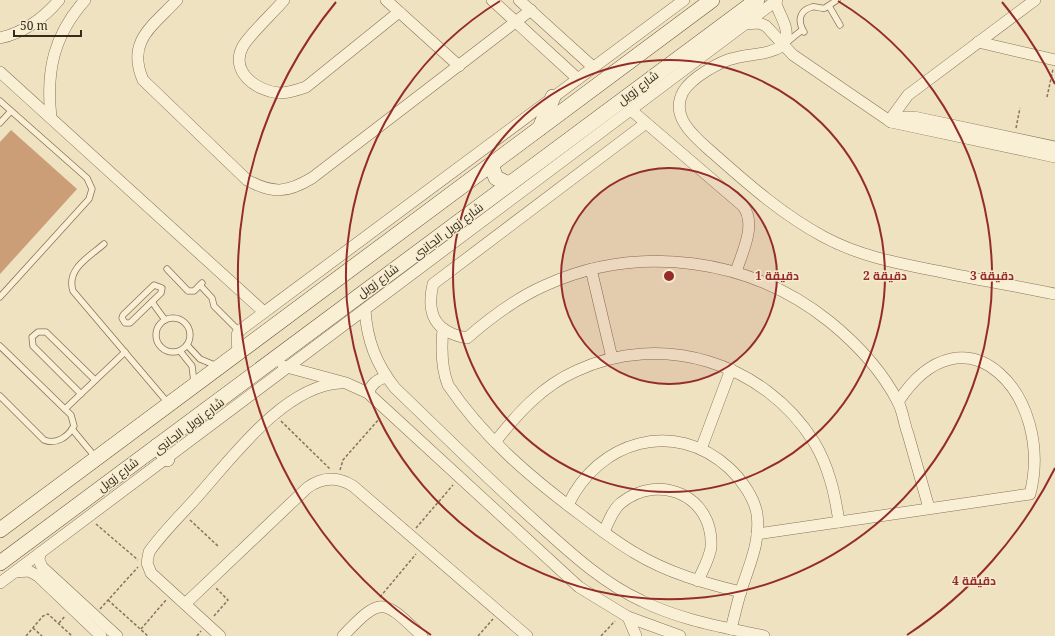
<svg xmlns="http://www.w3.org/2000/svg" width="1055" height="636" font-family="'Noto Serif',Cairo,serif">
  <style>
    .building { fill: #cc9e77 }
    .lines { fill: none; stroke-linecap: round; stroke-linejoin: round }
    .lane-casing { stroke: #877359; stroke-width: 7 }
    .street-casing { stroke: #877359; stroke-width: 12 }
    .secondary-casing { stroke: #69543c; stroke-width: 16 }
    .path { stroke: #877359; stroke-width: 1.5; stroke-dasharray: 3 2; stroke-linecap: butt }
    .lane { stroke: #f9efd4; stroke-width: 5.5 }
    .street { stroke: #f9efd4; stroke-width: 11 }
    .secondary { stroke: #f9efd4; stroke-width: 15 }
    .ring { fill: none; stroke: #962c29; stroke-width: 2 }
    .labels { text-anchor: middle; stroke-width: 3; stroke-linejoin: round; paint-order: stroke }
    .street-label { font-size: 12px; fill: #372a1d; stroke: #f5ecd0 }
    .centre { fill: #962c29; stroke: #f5ecd0; stroke-width: 2 }
    .ring-label { font-size: 12px; text-anchor: middle; font-weight: bold; fill: #962c29; stroke: #f5ecd0; stroke-width: 3; stroke-linejoin: round; paint-order: stroke }
  </style>
  <rect width="100%" height="100%" fill="#eee2c1"/>
  <polygon class="building" points="11,130 77,189 0,274 0,142"/>
  <g class="lines">
    <g class="lane-casing">
      <g id="lane">
        <polyline points="829,6 840,25"/>
        <path d="M804,32C798,22 798,11 812,7C816,6 820,9 825,8L837,0"/>
        <polyline points="786,43 802,30"/>
        <polyline points="0,101 87,178 92,189 89,199 0,297"/>
        <polyline points="0,123 11,111"/>
        <path d="M104,244C89,257 66,269 73,291L168,403"/>
        <polyline points="167,269 188,291 194,291 202,283"/>
        <polygon points="154,285 162,288 161,293 130,323 125,323 122,318 123,315"/>
        <polyline points="200,285 212,298 214,306 239,331"/>
        <polyline points="152,302 165,320"/>
        <circle cx="173" cy="335" r="17"/>
        <polyline points="187,345 200,359 217,366"/>
        <path d="M0,346L71,415L74,426C68,437 56,445 44,440L0,396"/>
        <polyline points="180,351 192,366 194,382"/>
        <polyline points="81,394 33,346 32,337 38,332 46,332 95,380"/>
        <polyline points="65,409 125,352"/>
        <polyline points="72,429 96,458"/>
      </g>
    </g>
    <g class="street-casing">
      <g id="street">
        <path d="M177,0C153,26 126,41 143,80L247,180C273,194 287,193 312,178L531,10"/>
        <path d="M284,0C274,12 251,33 243,46C229,71 256,91 279,93C289,93 297,90 306,87L399,12"/>
        <polyline points="386,0 459,66"/>
        <polyline points="492,0 578,79"/>
        <polyline points="519,0 593,67"/>
        <path d="M775,1C780,18 791,27 784,45C766,56 754,53 735,58C720,61 691,78 683,92C669,118 697,139 714,154C749,185 783,215 824,237C861,257 902,264 942,272C980,280 1017,286 1055,294"/>
        <polyline points="744,24 759,23 766,26 793,55 891,122 1055,157"/>
        <path d="M0,38C23,33 44,18 59,0"/>
        <polyline points="978,42 1055,60"/>
        <polyline points="0,72 264,312"/>
        <path d="M631,110L743,206C757,225 742,252 736,272"/>
        <path d="M51,118C46,72 53,36 85,0"/>
        <polyline points="889,121 908,95 1035,0"/>
        <polyline points="891,122 905,117 914,117 1055,147"/>
        <path d="M646,123L433,284C426,314 435,332 467,338C491,317 516,298 546,285C639,243 751,258 830,322C857,344 882,371 898,402C903,411 904,424 908,434C915,459 922,483 929,508"/>
        <polyline points="591,269 612,358"/>
        <path d="M365,310C367,340 376,364 395,388C444,435 493,484 545,530C575,557 605,584 642,601C680,620 723,627 764,636"/>
        <path d="M443,329C441,349 441,367 448,385C483,437 531,478 581,515C598,528 616,542 635,553C668,573 704,583 741,592"/>
        <polyline points="238,354 237,335 239,331 684,0"/>
        <polyline points="283,366 346,383 368,393 579,587 628,617 680,636"/>
        <path d="M368,393C372,384 376,380 386,377"/>
        <path d="M495,442C517,414 542,386 576,371C661,331 764,362 814,442C829,467 835,494 839,522"/>
        <polyline points="701,449 731,369"/>
        <path d="M568,505C598,441 674,418 729,468C741,479 754,497 757,514C761,543 748,567 740,594C737,605 734,617 731,629"/>
        <path d="M604,532C608,523 613,509 621,503C659,472 714,496 711,547C710,558 702,571 698,581"/>
        <path d="M757,534L1030,494C1055,396 965,299 898,402"/>
        <polyline points="40,553 39,560 42,567 117,636"/>
        <polyline points="15,572 29,571 38,576 101,636"/>
        <polyline points="0,583 777,0"/>
        <path d="M185,604L307,488C322,477 337,476 353,486L527,636"/>
        <polyline points="628,617 636,636"/>
        <path d="M220,636L151,573L147,563L149,552C163,532 181,515 197,497C232,458 284,386 340,383"/>
        <path d="M343,636C382,595 383,599 422,636"/>
      </g>
    </g>
    <g class="secondary-casing">
      <g id="secondary">
        <polyline points="540,128 553,97"/>
        <polyline points="491,165 496,178 509,184"/>
        <polyline points="157,446 167,459"/>
        <polyline points="0,530 712,0"/>
        <polyline points="0,563 757,0"/>
      </g>
    </g>
    <g class="path">
      <polyline points="1047,97 1053,69"/>
      <polyline points="1016,128 1020,108"/>
      <polyline points="281,421 330,469"/>
      <polyline points="340,470 343,460 380,418"/>
      <polyline points="190,520 219,547"/>
      <polyline points="96,524 138,560"/>
      <polyline points="416,528 453,485"/>
      <polyline points="380,597 416,554"/>
      <polyline points="108,600 148,636"/>
      <polyline points="100,609 138,567"/>
      <polyline points="214,616 228,600 216,588"/>
      <polyline points="59,623 65,616"/>
      <polyline points="33,628 42,636"/>
      <polyline points="141,629 166,600"/>
      <polyline points="26,636 43,616 48,614 72,636"/>
      <polyline points="197,636 201,631"/>
      <polyline points="478,636 493,619"/>
      <polyline points="601,636 615,621"/>
    </g>
    <use href="#lane" class="lane"/>
    <use href="#street" class="street"/>
    <use href="#secondary" class="secondary"/>
  </g>
  <circle cx="669" cy="276" r="108" fill="#962c29" fill-opacity=".12"/>
  <g class="ring">
    <circle cx="669" cy="276" r="108"/>
    <circle cx="669" cy="276" r="216"/>
    <path d="M838 1A323 323 0 1 1 500 1"/>
    <path d="M1055 468A431 431 0 0 1 907 635M431 635A431 431 0 0 1 336 2M1002 2A431 431 0 0 1 1055 84"/>
  </g>
  <g class="labels">
    <g class="street-label">
      <text transform="translate(638 88) rotate(-37)" y="4">شارع زويل</text>
      <text transform="translate(448 231) rotate(-37)" y="4">شارع زويل الجانبى</text>
      <text transform="translate(378 281) rotate(-36)" y="4">شارع زويل</text>
      <text transform="translate(189 426) rotate(-37)" y="4">شارع زويل الجانبى</text>
      <text transform="translate(118 475) rotate(-37)" y="4">شارع زويل</text>
    </g>
  </g>
  <circle cx="669" cy="276" r="6" class="centre"/>
  <g class="ring-label">
    <text x="777" y="280">1 دقيقة</text>
    <text x="885" y="280">2 دقيقة</text>
    <text x="992" y="280">3 دقيقة</text>
    <text x="974" y="585">4 دقيقة</text>
  </g>
  <path d="M14 30v6h67v-6" fill="none" stroke="#372a1d" stroke-width="2"/>
  <text x="20" y="30" font-size="12" fill="#372a1d" stroke="#f5ecd0" stroke-width="3" paint-order="stroke">50 m</text>
</svg>
